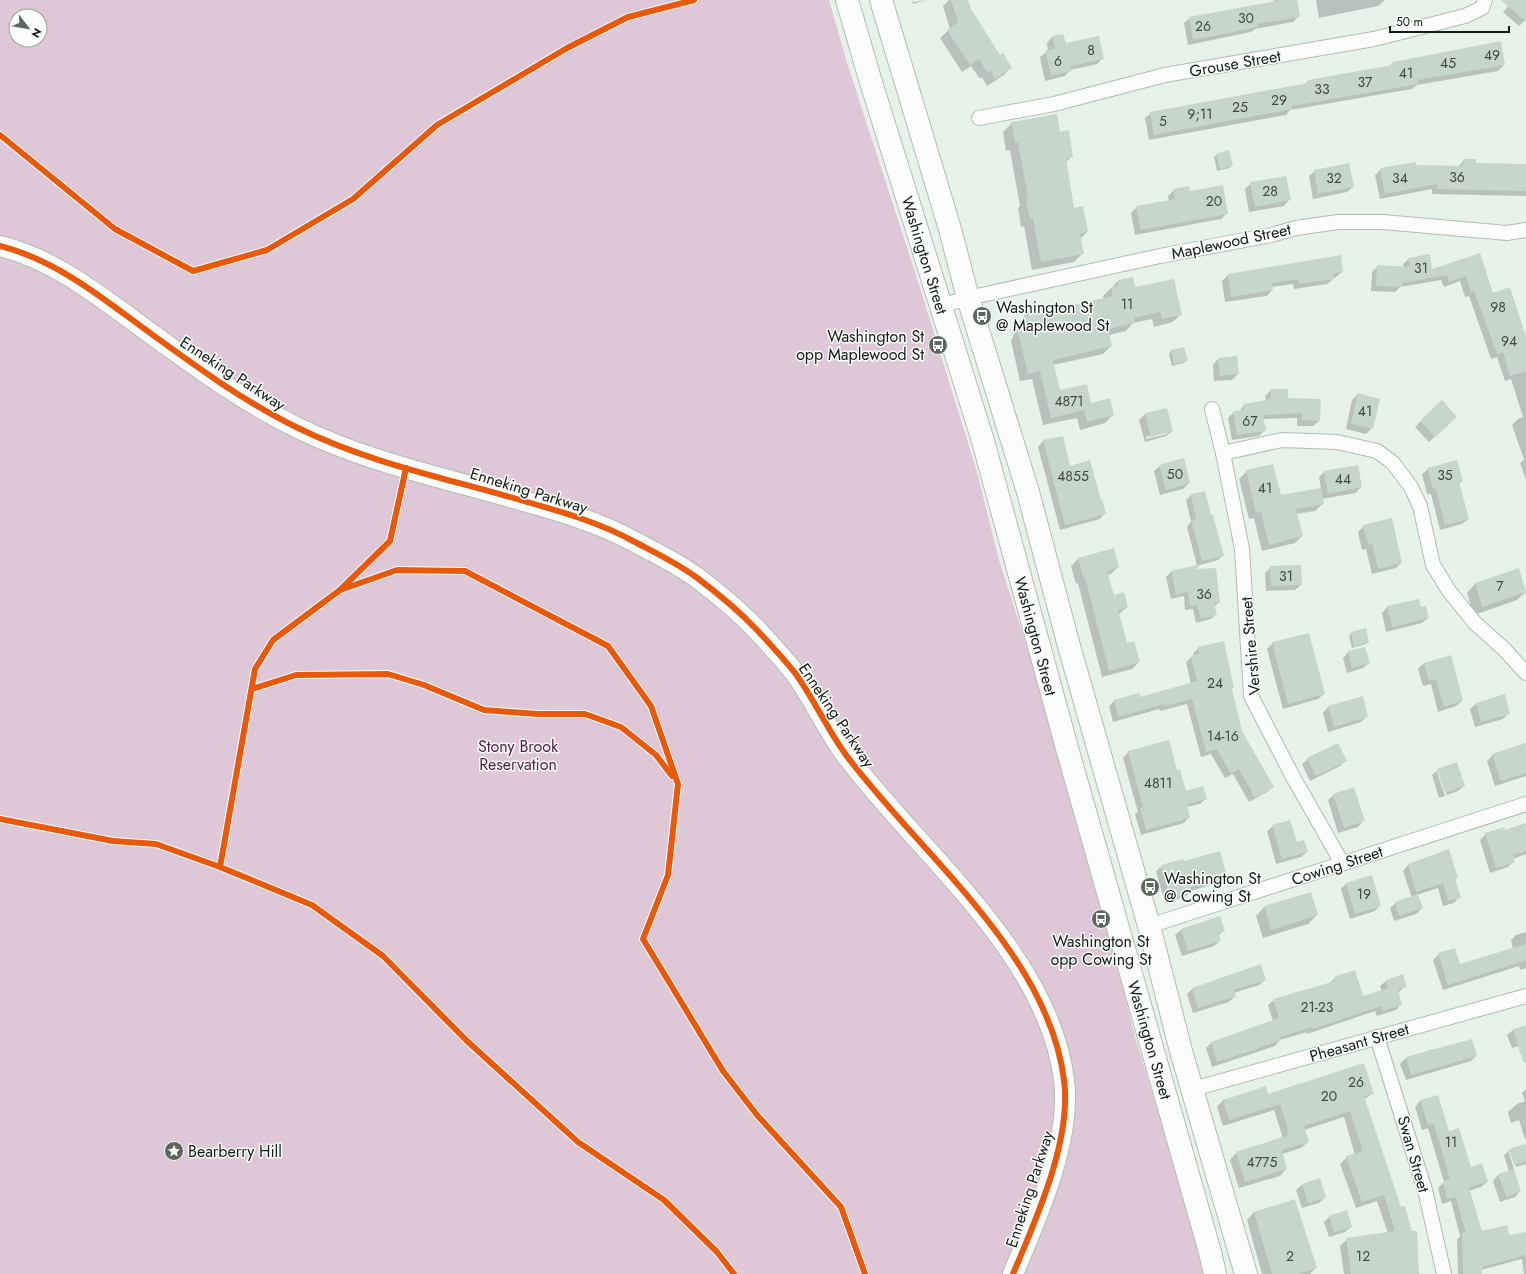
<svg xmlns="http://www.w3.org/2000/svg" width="1526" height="1274" font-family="Jost,sans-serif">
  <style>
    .forest { fill: #dec8d7; fill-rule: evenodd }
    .shadow { fill: #0003; fill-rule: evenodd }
    .building { fill: #c7d6cc }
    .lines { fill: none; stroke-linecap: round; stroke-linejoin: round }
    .minor-casing { stroke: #b3bbb5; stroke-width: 16 }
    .secondary-casing { stroke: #b3bbb5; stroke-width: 22 }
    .primary-casing { stroke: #b3bbb5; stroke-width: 24 }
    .minor { stroke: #fbfdfc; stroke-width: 14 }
    .secondary { stroke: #fbfdfc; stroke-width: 20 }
    .primary { stroke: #fbfdfc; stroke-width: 22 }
    .cycleway-casing { stroke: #fbfefc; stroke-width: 8 }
    .cycleway { stroke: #e8590c; stroke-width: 6 }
    .labels { text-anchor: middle; stroke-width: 3; stroke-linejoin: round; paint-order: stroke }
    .number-label { font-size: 14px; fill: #414a44 }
    .street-label { font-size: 16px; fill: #141b16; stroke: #fbfefc }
    .poi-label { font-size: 16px; fill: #141b16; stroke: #fbfefc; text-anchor: start }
    .park-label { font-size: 16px; fill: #531a45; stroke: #fbfefc }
  </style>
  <rect width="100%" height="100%" fill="#e7f2ea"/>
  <path class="forest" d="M0,0H829L847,63L917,278L977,472L999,560L1050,719L1101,900L1135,1037L1187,1206L1203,1274H0ZM16,16H40V40H16Z"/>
  <g class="shadow">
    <polygon points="912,0 914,2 927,0 913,4"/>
    <polygon points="949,0 967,0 970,10 1000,56 1011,67 1004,75 987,86 982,77 980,79 971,66 962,72 940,38 950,29 943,6"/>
    <polygon points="1274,0 1296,0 1299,16 1293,22 1255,29 1251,32 1188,45 1184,23 1190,18 1272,3"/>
    <polygon points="1316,0 1384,0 1384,1 1378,6 1319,18"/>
    <polygon points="1514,0 1526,0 1526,19 1519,26 1503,12"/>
    <polygon points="1063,35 1065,45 1103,58 1097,64 1070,70 1065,76 1045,81 1040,57 1048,51 1047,43 1052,37"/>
    <polygon points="1393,63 1504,65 1498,71 1417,85 1412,89 1290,110 1286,115 1149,140 1145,118 1151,113 1304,85 1308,81 1389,67"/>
    <polygon points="1012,123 1059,133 1072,156 1065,163 1074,209 1087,232 1080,239 1083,253 1074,262 1032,270 1024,226 1021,227 1018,208 1020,206 1010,150 1006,151 1003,132"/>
    <polygon points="1216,155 1232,165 1229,168 1217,171 1214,157"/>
    <polygon points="1464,160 1475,164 1526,165 1526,196 1432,194 1432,189 1380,199 1375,175 1381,169 1415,166 1458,167"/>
    <polygon points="1315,171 1353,187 1347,192 1313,199 1309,176"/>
    <polygon points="1251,183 1289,200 1284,206 1249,212 1245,189"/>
    <polygon points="1174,190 1189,192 1227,213 1221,219 1135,235 1131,213 1137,207 1169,201 1168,196"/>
    <polygon points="1480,254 1493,294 1526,340 1526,480 1520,463 1524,460 1512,425 1518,419 1523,417 1511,379 1505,381 1497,357 1491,359 1469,296 1465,297 1460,281 1444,287 1441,280 1400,287 1395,292 1371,291 1372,272 1378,266 1404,267 1403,264 1409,259 1432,270"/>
    <polygon points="1340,257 1342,272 1327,284 1294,289 1293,284 1272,287 1272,290 1267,296 1225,302 1222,281 1228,275"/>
    <polygon points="1118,281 1181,314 1173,322 1154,327 1152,319 1133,323 1126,331 1109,335 1111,346 1103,354 1053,365 1059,391 1113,415 1105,423 1080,430 1077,418 1043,425 1032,379 1020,381 1011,341 1022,318 1030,310 1041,314 1104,299 1103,296"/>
    <polygon points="1183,348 1187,360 1184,363 1172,366 1169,354 1171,351"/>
    <polygon points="1218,359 1238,374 1232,380 1214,381 1213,365"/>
    <polygon points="1271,390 1287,399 1319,421 1313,426 1297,426 1297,418 1263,419 1265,430 1259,436 1232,440 1228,418 1234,412 1239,412 1244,405 1266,401 1265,396"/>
    <polygon points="1358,394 1372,428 1366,434 1346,429 1352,400"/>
    <path d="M1166,409L1172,431L1166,436L1145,442L1139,420L1145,414ZM1167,432V434L1146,439V437Z"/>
    <polygon points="1421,421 1450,423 1429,442 1415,427"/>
    <polygon points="1063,437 1069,467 1100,501 1105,513 1100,519 1060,530 1038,447 1043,441"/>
    <polygon points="1160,466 1189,483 1183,489 1160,495 1154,471"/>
    <polygon points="1428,469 1462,481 1459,484 1468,519 1462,524 1440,530 1431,494 1427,494 1422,474"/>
    <polygon points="1247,471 1280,496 1321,489 1319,477 1324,472 1361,487 1356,493 1322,499 1323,503 1315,511 1296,514 1302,536 1295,543 1262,551 1254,518 1249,519 1239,479"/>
    <polygon points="1191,495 1210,516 1223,555 1218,560 1197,566 1187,527 1191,522 1186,500"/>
    <polygon points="1364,526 1401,563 1396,568 1372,574 1366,549 1362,550 1358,532"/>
    <polygon points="1113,549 1118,567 1111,574 1107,575 1113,596 1127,607 1119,614 1127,644 1139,662 1132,669 1102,677 1078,583 1076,584 1071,566 1078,559"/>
    <polygon points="1271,567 1301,585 1295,590 1266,591 1265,573"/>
    <polygon points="1197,570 1219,602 1214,607 1216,614 1211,619 1196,623 1193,609 1185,610 1184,596 1171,599 1166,577 1171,572"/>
    <polygon points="1475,584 1526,592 1517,600 1474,615 1467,593"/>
    <polygon points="1387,607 1420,609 1428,618 1422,623 1386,632 1382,613"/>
    <polygon points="1365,629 1368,642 1366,644 1352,648 1349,636 1351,633"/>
    <polygon points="1223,642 1231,689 1241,731 1272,787 1267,792 1249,802 1233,774 1225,778 1211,754 1201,757 1187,704 1160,711 1159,709 1113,722 1109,706 1114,701 1138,694 1139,698 1191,684 1186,662 1193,656 1193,654 1198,648"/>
    <polygon points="1273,643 1324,694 1318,699 1283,709 1267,649"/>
    <polygon points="1348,652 1369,663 1363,668 1347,673 1343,658"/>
    <polygon points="1451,656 1462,701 1456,706 1438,712 1431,684 1423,686 1418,669 1424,663"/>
    <polygon points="1504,696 1509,713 1503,719 1475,727 1470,709 1476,704"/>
    <polygon points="1328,707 1367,716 1361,722 1328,732 1323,713"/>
    <polygon points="1168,741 1176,771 1186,792 1206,798 1200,804 1186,807 1189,817 1184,823 1141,835 1135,814 1138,812 1123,758 1128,752"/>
    <polygon points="1526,743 1526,776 1495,786 1487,761 1493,755"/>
    <polygon points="1308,759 1346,760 1340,766 1310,781 1302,764"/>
    <polygon points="1438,770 1464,786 1458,791 1447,795 1439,772 1437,772 1445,796 1439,798 1432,775"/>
    <polygon points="1334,795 1363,821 1358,827 1338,833 1328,800"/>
    <polygon points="1526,824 1526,854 1513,859 1514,861 1508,867 1490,873 1480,840 1486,834 1505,831"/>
    <polygon points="1273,826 1296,843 1307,852 1301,857 1276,864 1267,831"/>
    <polygon points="1432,858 1457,878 1454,880 1459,897 1454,903 1443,906 1438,888 1417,895 1422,908 1416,914 1394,921 1390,908 1396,903 1412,898 1403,871 1408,865"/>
    <polygon points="1183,862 1226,877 1220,882 1191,891 1185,897 1165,903 1156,871 1162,866"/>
    <polygon points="1346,884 1380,905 1375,911 1350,919 1341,889"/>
    <polygon points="1310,893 1317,915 1308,924 1263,938 1256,916 1264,907"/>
    <polygon points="1220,918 1224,930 1218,936 1220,941 1214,946 1182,956 1175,935 1181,930"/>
    <polygon points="1526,932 1526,968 1520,970 1519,966 1443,990 1433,960 1439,954 1459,966 1513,949 1511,940 1516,935"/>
    <polygon points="1402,976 1405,986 1398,993 1401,1004 1396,1010 1377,1016 1375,1011 1307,1034 1307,1032 1280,1040 1275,1046 1212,1067 1206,1048 1211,1043 1273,1021 1268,1005 1274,1000 1329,984 1335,978 1362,997 1382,991 1380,986 1386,981"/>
    <polygon points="1265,980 1259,985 1234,993 1235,996 1229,1002 1193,1013 1187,994 1193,988"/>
    <polygon points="1526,1026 1526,1063 1525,1063 1519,1046 1512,1048 1507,1035 1513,1030"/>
    <polygon points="1433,1049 1434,1052 1476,1056 1471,1061 1406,1080 1400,1064 1406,1058"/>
    <polygon points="1526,1089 1526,1139 1525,1139 1519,1120 1511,1123 1508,1112 1517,1104 1525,1101 1522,1093"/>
    <polygon points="1373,1093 1364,1100 1418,1274 1344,1274 1340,1246 1347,1239 1388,1233 1377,1201 1356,1208 1340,1164 1347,1157 1355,1155 1344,1117 1304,1130 1308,1142 1301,1148 1282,1154 1286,1169 1280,1176 1239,1188 1230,1160 1236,1153 1282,1139 1282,1135 1274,1110 1223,1126 1217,1107 1223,1100 1267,1095"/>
    <polygon points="1420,1101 1449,1132 1471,1168 1487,1182 1481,1187 1469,1191 1481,1233 1509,1236 1526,1233 1526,1274 1524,1274 1522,1259 1481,1270 1481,1274 1458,1274 1457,1240 1460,1236 1451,1201 1442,1204 1438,1188 1444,1182 1428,1128 1422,1130 1415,1107"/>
    <polygon points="1526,1145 1526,1164 1516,1167 1511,1152 1509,1152 1520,1191 1515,1197 1500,1202 1493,1181 1498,1175 1509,1172 1504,1155 1510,1150"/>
    <polygon points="1319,1179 1325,1197 1319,1203 1302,1208 1296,1190 1302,1185"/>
    <polygon points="1254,1212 1316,1268 1310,1274 1262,1274 1247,1220"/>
    <polygon points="1330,1216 1351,1227 1345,1232 1329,1237 1324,1222"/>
  </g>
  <g class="building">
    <polygon points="951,0 968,0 971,9 1000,55 1003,53 1012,68 995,79 990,71 987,72 979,59 970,65 947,30 958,22"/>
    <polygon points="1282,0 1297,0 1300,17 1257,24 1258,27 1193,40 1189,17"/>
    <polygon points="1501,0 1526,0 1526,22"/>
    <polygon points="1063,34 1066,43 1099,36 1104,59 1071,66 1072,71 1051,75 1045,50 1055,49 1052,36"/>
    <polygon points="1501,41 1505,65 1418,80 1419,84 1292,106 1292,109 1154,135 1150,112 1308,83 1308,80 1393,65 1393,62"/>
    <polygon points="1057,114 1060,132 1069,130 1073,157 1066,158 1074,208 1083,206 1088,232 1080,234 1084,254 1041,262 1033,218 1030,219 1026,198 1028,198 1018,142 1015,143 1011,122"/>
    <polygon points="1229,150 1233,166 1220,169 1216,154"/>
    <polygon points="1464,159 1476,159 1476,163 1526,164 1526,191 1437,189 1437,184 1385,194 1380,168 1416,162 1416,165 1463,166"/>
    <polygon points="1349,163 1354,187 1318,194 1314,170"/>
    <polygon points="1286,176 1291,200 1255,207 1250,182"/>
    <polygon points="1223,185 1228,214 1141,230 1136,206 1175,199 1173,189 1189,186 1190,191"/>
    <polygon points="1480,253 1493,293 1510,287 1526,337 1526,371 1510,376 1503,352 1497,354 1474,291 1471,292 1466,276 1449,282 1447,275 1402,283 1402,287 1376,286 1377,265 1410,267 1408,258 1430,254 1432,269"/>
    <polygon points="1341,255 1343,272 1333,274 1333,279 1299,284 1298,279 1272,283 1273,290 1231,297 1228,274"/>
    <polygon points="1133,277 1135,287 1174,279 1182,315 1162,319 1160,312 1134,318 1135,323 1108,329 1112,346 1053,360 1060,390 1087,384 1091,403 1110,398 1114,415 1087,422 1084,410 1051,418 1040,371 1028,374 1018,332 1030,309 1041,306 1042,312 1113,296 1111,287 1119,285 1118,280"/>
    <polygon points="1184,347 1188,361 1174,364 1171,350"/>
    <polygon points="1237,356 1239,374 1220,376 1218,358"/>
    <polygon points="1271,389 1288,389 1288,398 1321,399 1320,421 1302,420 1302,413 1263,415 1266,431 1237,435 1233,411 1244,410 1244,404 1271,399"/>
    <polygon points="1358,393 1380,399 1373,429 1351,424"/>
    <polygon points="1442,400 1457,417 1435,437 1420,421"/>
    <polygon points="1167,408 1173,431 1151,437 1145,413"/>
    <polygon points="1063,436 1070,466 1090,460 1101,500 1102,499 1106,514 1065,525 1043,440"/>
    <polygon points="1184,458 1190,483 1166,490 1159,465"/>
    <polygon points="1457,460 1463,481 1459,482 1469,519 1445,525 1436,489 1433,489 1427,468"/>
    <polygon points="1273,464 1281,495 1321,488 1324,504 1296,509 1303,536 1269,545 1261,512 1256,513 1246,470"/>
    <polygon points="1358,465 1362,487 1328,494 1324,471"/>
    <polygon points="1205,491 1211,515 1213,515 1224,556 1202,561 1191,520 1196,519 1191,494"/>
    <polygon points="1392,518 1402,563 1378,569 1372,544 1368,545 1363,525"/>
    <polygon points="1114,548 1119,567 1107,571 1114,595 1124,592 1128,607 1118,610 1127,643 1134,641 1140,662 1109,671 1085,577 1083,577 1078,558"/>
    <polygon points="1197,565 1198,569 1216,568 1220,603 1214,603 1217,615 1201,619 1197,605 1190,606 1188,592 1176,595 1171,571"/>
    <polygon points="1301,565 1302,585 1271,586 1270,566"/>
    <polygon points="1519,568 1526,592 1482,607 1475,583"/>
    <polygon points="1419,599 1421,607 1426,606 1429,618 1392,627 1387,606"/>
    <polygon points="1366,628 1369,642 1354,646 1351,632"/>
    <polygon points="1309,633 1325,694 1288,704 1272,642"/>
    <polygon points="1224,641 1234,688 1232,689 1242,731 1274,787 1255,798 1239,769 1231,774 1217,749 1206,752 1192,699 1165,706 1164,704 1118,717 1114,700 1139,693 1140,697 1197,681 1191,656 1199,654 1198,647"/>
    <polygon points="1365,647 1370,663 1352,668 1348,651"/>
    <polygon points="1451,655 1463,701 1444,707 1436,679 1429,681 1424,663"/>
    <polygon points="1505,694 1510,714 1481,722 1476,703"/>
    <polygon points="1363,696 1368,717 1334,727 1328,706"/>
    <polygon points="1169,740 1177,770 1180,769 1186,791 1203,786 1207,799 1187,804 1190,818 1146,830 1140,808 1143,807 1128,751"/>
    <polygon points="1338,743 1347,761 1316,776 1307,758"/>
    <polygon points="1526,743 1526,773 1501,781 1492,754"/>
    <polygon points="1457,762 1465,786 1445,793 1437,769"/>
    <polygon points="1354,787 1365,821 1344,828 1333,794"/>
    <polygon points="1290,820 1297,842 1304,840 1308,852 1282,859 1272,825"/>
    <polygon points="1526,823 1526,851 1513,855 1515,862 1496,868 1485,833 1504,827 1505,830"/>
    <polygon points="1449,849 1458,878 1455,879 1461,898 1448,901 1443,883 1416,892 1408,864"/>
    <polygon points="1220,851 1227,877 1191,887 1192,892 1170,898 1161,865 1183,859 1184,861"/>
    <polygon points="1372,875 1381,906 1355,914 1346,883"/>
    <polygon points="1311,892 1318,915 1271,930 1264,906"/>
    <polygon points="1418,894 1423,908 1399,916 1395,902"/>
    <polygon points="1220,916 1225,931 1218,933 1221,941 1188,951 1181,929"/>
    <polygon points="1526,944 1526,960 1448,985 1438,953 1455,948 1460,964"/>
    <polygon points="1261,964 1266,980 1234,990 1236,996 1198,1008 1192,988"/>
    <polygon points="1355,970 1363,996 1388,988 1386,980 1403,974 1407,987 1398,989 1402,1005 1382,1011 1381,1006 1313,1029 1312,1027 1280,1037 1282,1040 1260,1047 1260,1048 1217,1062 1211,1042 1279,1018 1273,999 1335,981 1334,977"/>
    <polygon points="1526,1025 1526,1062 1523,1062 1513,1029"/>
    <polygon points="1472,1039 1477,1056 1411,1075 1406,1057"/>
    <polygon points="1364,1063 1374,1094 1364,1096 1401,1207 1405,1206 1412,1231 1417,1231 1419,1274 1351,1274 1346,1238 1395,1231 1384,1195 1362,1202 1346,1156 1363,1151 1350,1111 1304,1126 1309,1142 1282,1150 1287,1169 1245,1182 1236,1152 1289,1135 1287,1129 1288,1129 1280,1104 1229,1120 1223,1100 1266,1086 1268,1094"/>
    <polygon points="1438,1095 1449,1131 1459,1128 1471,1167 1482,1163 1488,1182 1469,1187 1482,1231 1507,1225 1509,1235 1526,1232 1526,1255 1482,1267 1482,1274 1463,1274 1462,1233 1466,1233 1456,1197 1447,1199 1443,1181 1450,1179 1434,1124 1428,1125 1420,1100"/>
    <polygon points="1526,1144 1526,1161 1514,1165 1509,1149"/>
    <polygon points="1514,1169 1521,1191 1506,1197 1498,1174"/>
    <polygon points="1320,1178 1326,1198 1308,1203 1302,1184"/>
    <polygon points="1295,1199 1317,1268 1299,1274 1272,1274 1254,1212"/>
    <polygon points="1347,1210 1352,1227 1334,1232 1329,1216"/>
  </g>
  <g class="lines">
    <g class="minor-casing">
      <g id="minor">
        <polyline points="979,118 1054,104 1165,75 1374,39 1465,16 1482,8 1485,0"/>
        <polyline points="941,306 968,298 1160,256 1271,235 1296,228 1338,222 1383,222 1507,233 1526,230"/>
        <polyline points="1212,409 1223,453 1242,549 1251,696 1293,777 1342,863"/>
        <polyline points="1223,453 1282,440 1337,442 1377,451 1393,463 1411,487 1420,506 1433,565 1449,591 1475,623 1504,649 1526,673"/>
        <polyline points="1149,926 1526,804"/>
        <polyline points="1377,1037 1425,1190 1444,1274"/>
        <polyline points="1193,1089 1526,996"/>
      </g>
    </g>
    <g class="secondary-casing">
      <path id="secondary" d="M0,246C56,260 101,297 146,330C194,365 243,401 296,427C368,463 450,479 527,502C563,512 600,523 633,541C654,552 677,563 696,577C716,592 740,612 757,630C770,644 783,658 795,673C814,699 827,729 846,755C920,854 1048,953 1064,1080C1072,1140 1036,1219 1013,1274"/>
    </g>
    <g class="primary-casing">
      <g id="primary">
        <polyline points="847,0 870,79 983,441 1067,748 1210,1252 1215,1274"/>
        <polyline points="881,0 950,229 968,298 1028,492 1069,646 1149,926 1181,1051 1246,1274"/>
      </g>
    </g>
    <use href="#minor" class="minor"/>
    <use href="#secondary" class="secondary"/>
    <use href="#primary" class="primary"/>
    <g class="cycleway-casing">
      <g id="cycleway">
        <polyline points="0,135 115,229 193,271 267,250 353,199 437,125 567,48 628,17 694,0"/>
        <path d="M0,246C56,260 101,297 146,330C194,365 243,401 296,427C368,463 450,479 527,502C563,512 600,523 633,541C654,552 677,563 696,577C716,592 740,612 757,630C770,644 783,658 795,673C814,699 827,729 846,755C920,854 1048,953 1064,1080C1072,1140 1036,1219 1013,1274"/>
        <polyline points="340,590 397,570 465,571 608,646 651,706 678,784 668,875 643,939 723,1071 757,1115 841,1207 865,1274"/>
        <polyline points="252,689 296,675 388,674 424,685 484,710 537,714 585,714 621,727 656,755 672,776"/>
        <polyline points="0,819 113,841 156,844 220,867 312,905 383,956 466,1040 578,1142 664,1200 717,1252 734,1274"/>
        <polyline points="220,867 255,669 273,640 340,590 390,541 406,468"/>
      </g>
    </g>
    <use href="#cycleway" class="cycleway"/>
  </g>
  <defs>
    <g id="bus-disc" transform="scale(1)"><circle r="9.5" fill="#5e6660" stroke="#fbfefc"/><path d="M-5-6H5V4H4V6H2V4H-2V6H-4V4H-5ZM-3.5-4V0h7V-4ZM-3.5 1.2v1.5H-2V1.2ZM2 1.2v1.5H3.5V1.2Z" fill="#fff"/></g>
    <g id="sight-disc" transform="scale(1)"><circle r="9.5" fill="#5e6660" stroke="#fbfefc"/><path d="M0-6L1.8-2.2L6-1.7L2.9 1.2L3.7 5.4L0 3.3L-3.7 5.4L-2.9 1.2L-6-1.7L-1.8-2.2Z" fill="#fff"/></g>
  </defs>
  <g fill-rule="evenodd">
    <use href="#bus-disc" x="982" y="316"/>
    <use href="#bus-disc" x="938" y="345"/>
    <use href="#bus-disc" x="1150" y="887"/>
    <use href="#bus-disc" x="1101" y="919"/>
    <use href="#sight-disc" x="174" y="1151"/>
  </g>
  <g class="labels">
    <g class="number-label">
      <text x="1246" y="23">30</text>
      <text x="1203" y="31">26</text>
      <text x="1091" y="55">8</text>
      <text x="1492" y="60">49</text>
      <text x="1058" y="66">6</text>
      <text x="1448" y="68">45</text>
      <text x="1406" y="78">41</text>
      <text x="1365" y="87">37</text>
      <text x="1322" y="94">33</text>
      <text x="1279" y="105">29</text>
      <text x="1240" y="112">25</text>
      <text x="1200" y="119">9;11</text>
      <text x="1163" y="126">5</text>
      <text x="1457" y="182">36</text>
      <text x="1334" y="183">32</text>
      <text x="1400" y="183">34</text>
      <text x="1270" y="196">28</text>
      <text x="1214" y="206">20</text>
      <text x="1421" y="273">31</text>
      <text x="1127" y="309">11</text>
      <text x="1498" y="312">98</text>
      <text x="1509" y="346">94</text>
      <text x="1069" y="406">4871</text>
      <text x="1365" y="416">41</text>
      <text x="1250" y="426">67</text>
      <text x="1175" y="479">50</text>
      <text x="1445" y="480">35</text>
      <text x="1073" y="481">4855</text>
      <text x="1343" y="484">44</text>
      <text x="1265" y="493">41</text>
      <text x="1286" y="581">31</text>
      <text x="1500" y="591">7</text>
      <text x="1204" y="599">36</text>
      <text x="1215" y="688">24</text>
      <text x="1223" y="741">14-16</text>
      <text x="1158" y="788">4811</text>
      <text x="1364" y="899">19</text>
      <text x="1317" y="1012">21-23</text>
      <text x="1356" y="1087">26</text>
      <text x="1329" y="1101">20</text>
      <text x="1451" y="1147">11</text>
      <text x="1262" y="1167">4775</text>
      <text x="1290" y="1261">2</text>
      <text x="1363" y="1261">12</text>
    </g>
    <g class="street-label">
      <text transform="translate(1235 63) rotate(-10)" y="6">Grouse Street</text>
      <text transform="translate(1231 241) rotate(-12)" y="6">Maplewood Street</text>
      <text transform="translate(925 255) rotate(73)" y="6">Washington Street</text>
      <text transform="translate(233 373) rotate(33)" y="6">Enneking Parkway</text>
      <text transform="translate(529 490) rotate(17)" y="6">Enneking Parkway</text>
      <text transform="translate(1036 636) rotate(75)" y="6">Washington Street</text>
      <text transform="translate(1250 646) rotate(-95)" y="6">Vershire Street</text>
      <text transform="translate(837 715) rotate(56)" y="6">Enneking Parkway</text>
      <text transform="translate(1337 865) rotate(-18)" y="6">Cowing Street</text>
      <text transform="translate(1150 1040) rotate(74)" y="6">Washington Street</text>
      <text transform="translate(1359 1042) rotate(-16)" y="6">Pheasant Street</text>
      <text transform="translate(1414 1154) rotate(74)" y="6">Swan Street</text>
      <text transform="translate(1029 1189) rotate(-72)" y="6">Enneking Parkway</text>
    </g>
    <g class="poi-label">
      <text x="996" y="313">Washington St<tspan x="996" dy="18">@ Maplewood St</tspan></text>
      <text x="924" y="342" text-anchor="end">Washington St<tspan x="924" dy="18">opp Maplewood St</tspan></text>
      <text x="1164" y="884">Washington St<tspan x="1164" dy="18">@ Cowing St</tspan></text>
      <text x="1101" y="947" text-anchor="middle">Washington St<tspan x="1101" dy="18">opp Cowing St</tspan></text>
      <text x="188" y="1157">Bearberry Hill</text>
    </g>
    <g class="park-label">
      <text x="518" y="752">Stony Brook<tspan x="518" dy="18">Reservation</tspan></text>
    </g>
  </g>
  <g transform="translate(28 28) rotate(121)"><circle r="19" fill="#fbfefc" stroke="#9fa3a0"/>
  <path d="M0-3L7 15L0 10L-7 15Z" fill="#5e6660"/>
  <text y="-6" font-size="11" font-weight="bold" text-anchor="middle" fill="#141b16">N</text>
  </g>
  <path d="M1390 26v6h119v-6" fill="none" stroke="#141b16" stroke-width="2"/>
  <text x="1396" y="26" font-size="12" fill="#141b16" stroke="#fbfefc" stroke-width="3" paint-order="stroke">50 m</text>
</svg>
